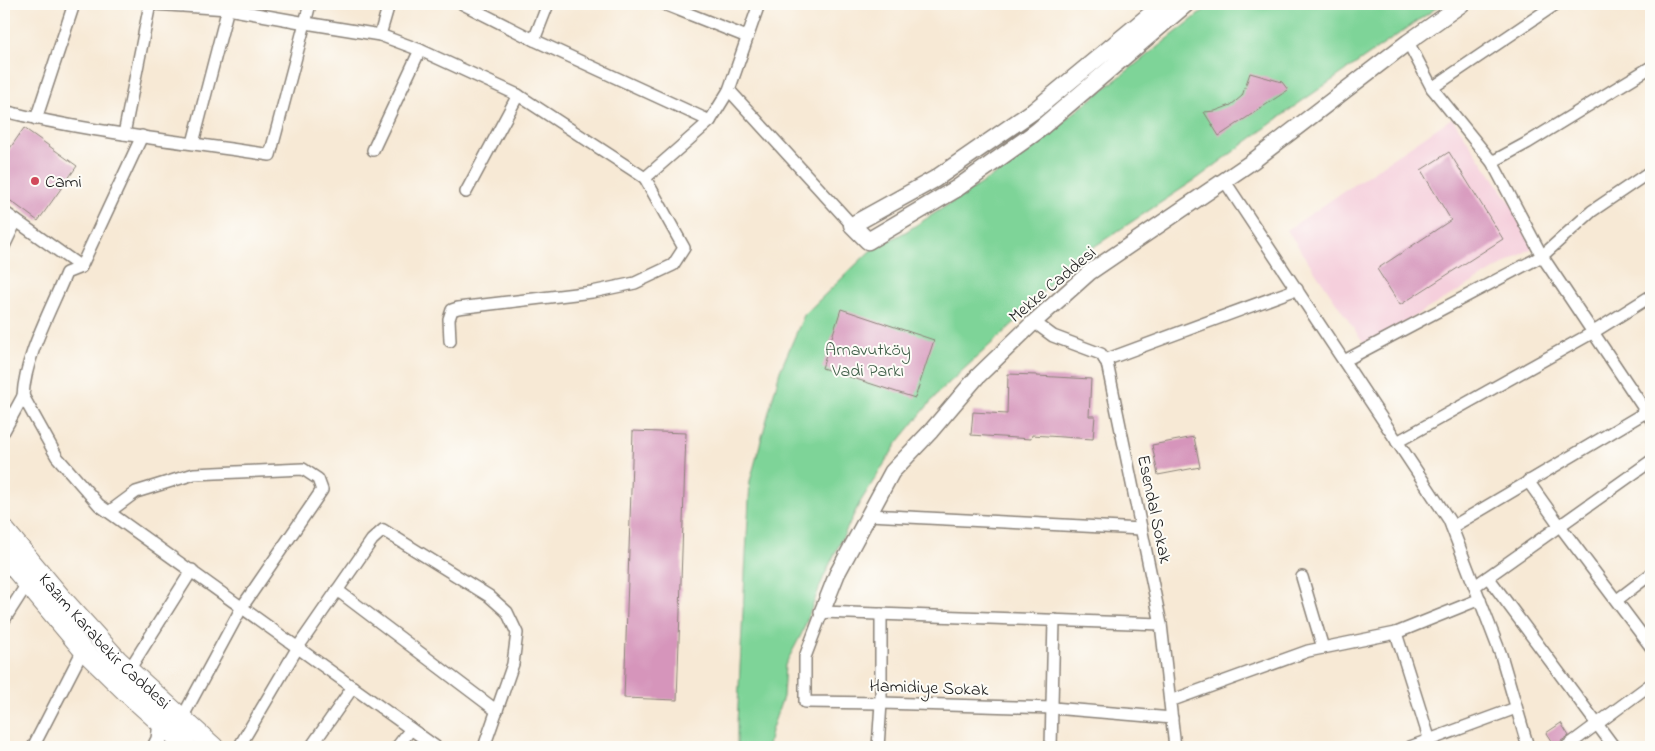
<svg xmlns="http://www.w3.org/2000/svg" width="1655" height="751" font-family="'Indie Flower',sans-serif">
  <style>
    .built { fill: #f5cfdc }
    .green { fill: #7ed498; stroke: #4d785a }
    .building { fill: #d695bb }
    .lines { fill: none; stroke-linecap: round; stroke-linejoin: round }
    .minor-casing { stroke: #8a8278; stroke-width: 14 }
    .tertiary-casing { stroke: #8a8278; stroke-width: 18 }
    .secondary-casing { stroke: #8a8278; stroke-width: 19 }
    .primary-casing { stroke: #8a8278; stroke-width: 21 }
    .minor { stroke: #fff; stroke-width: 11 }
    .tertiary { stroke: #fff; stroke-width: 15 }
    .secondary { stroke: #fff; stroke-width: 16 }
    .primary { stroke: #fff; stroke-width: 19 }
    .poi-dot { fill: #d1495b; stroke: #fdfcf7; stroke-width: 2 }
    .labels { text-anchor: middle; stroke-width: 4; stroke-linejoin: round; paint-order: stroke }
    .poi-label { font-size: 18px; fill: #1c1c1c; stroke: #fdfcf7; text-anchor: start }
    .street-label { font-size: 18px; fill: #1c1c1c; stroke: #fdfcf7 }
    .park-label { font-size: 18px; fill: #3e5c47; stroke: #fdfcf7 }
  </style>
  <rect width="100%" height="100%" fill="#fdfcf7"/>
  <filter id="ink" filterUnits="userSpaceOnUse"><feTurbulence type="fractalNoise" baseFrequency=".02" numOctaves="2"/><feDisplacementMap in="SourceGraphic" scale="10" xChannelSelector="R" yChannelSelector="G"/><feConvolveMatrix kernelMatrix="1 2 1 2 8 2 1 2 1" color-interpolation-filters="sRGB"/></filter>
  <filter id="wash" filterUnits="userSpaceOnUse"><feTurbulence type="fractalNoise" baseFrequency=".0096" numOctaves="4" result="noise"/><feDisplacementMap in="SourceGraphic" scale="20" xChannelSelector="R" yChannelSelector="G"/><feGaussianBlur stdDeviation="1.12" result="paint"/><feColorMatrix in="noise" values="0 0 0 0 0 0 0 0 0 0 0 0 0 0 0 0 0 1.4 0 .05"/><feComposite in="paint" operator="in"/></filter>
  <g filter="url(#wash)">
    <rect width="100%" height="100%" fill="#f7e9d5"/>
    <polygon class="built" points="1452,118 1539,244 1365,345 1287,230"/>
    <polygon class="green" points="1212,4 1442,4 1295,106 1198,178 1068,264 1015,322 938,393 898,442 859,504 824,576 802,633 785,665 783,697 771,731 768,747 737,747 737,723 750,481 780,371 804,315 870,251 907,231 999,172"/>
    <g id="blocks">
      <g class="building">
        <polygon points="1250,73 1282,82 1288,90 1219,136 1204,112 1215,111 1231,105 1242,96"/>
        <polygon points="24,128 77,166 38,221 4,196 4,157"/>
        <polygon points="1449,152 1503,239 1400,305 1377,269 1451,220 1421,170"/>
        <polygon points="841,309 934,340 915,398 822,368"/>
        <polygon points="1008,374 1037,375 1037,376 1091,379 1089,416 1095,416 1093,439 1032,435 1031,439 971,435 973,412 1007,414"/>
        <polygon points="633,431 686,433 677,700 624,698"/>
        <polygon points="1194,437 1200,467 1158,475 1152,445"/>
        <polygon points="1561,723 1569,736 1561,741 1559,746 1555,747 1546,733"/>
      </g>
    </g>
  </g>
  <g filter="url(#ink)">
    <use href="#blocks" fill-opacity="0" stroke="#8a8278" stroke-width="1"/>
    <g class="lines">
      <g class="minor-casing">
        <g id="minor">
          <polyline points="153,4 228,9 306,23 380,35 420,50 518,95 645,178 710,121 729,90 759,4"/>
          <polyline points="463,4 534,40 710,121"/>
          <polyline points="664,4 747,37"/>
          <polyline points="380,35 389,4"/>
          <polyline points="534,40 548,4"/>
          <polyline points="1408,42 1432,88 1492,162 1542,256 1651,419"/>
          <polyline points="1432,88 1556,4"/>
          <polyline points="729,90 852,225"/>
          <path d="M4,111C91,133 181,141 270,155L310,4"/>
          <polyline points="36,119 74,4"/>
          <polyline points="124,134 150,4"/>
          <polyline points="193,143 229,4"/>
          <polyline points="373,150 420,50"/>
          <polyline points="1492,162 1527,143 1651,67"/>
          <polyline points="1224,180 1449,520 1501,655 1528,747"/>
          <polyline points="466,192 518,95"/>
          <polyline points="4,212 81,267 142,136"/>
          <polyline points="4,246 16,221"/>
          <polyline points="1034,322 1053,336 1101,354 1107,363 1161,624 1175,747"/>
          <polyline points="450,341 449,319 452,310 458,308 592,292 635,283 673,265 684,248 645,178"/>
          <polyline points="1105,360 1297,289"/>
          <polyline points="1344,361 1542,256 1592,211 1651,171"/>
          <path d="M23,396C25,356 51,310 66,273L81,267"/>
          <polyline points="4,431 23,396 57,457 99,505 436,747"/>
          <polyline points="1397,442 1592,333 1651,296"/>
          <polyline points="1528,481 1560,526 1651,647"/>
          <polyline points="109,512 136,492 194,474 303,469 318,479 322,490 242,607 182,718"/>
          <polyline points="869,515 1141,529"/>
          <polyline points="1452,527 1651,409"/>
          <polyline points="1302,577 1323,648"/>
          <polyline points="1488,577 1614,747"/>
          <polyline points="1475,586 1651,461"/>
          <polyline points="337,590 497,711"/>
          <polyline points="1617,600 1651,574"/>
          <polyline points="4,620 27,584"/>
          <polyline points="1161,624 822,612 805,657 805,702 881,703 1053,708 1172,718"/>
          <polyline points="1396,633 1430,741"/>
          <polyline points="129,670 192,570"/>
          <polyline points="1170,701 1308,651 1396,633 1480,599"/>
          <polyline points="33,747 83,650"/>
          <polyline points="239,747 298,647 372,540 383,530 489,596 507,612 517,633 513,664 484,747"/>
          <polyline points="311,747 353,687"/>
          <polyline points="397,747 411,729"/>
          <polyline points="878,747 881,703 881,614"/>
          <polyline points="1051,747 1054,620"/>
          <polyline points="1410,747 1516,708"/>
          <polyline points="1566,747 1651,684"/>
        </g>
      </g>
      <g class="tertiary-casing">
        <g id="tertiary">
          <polyline points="822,612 837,574 892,472 931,431 977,377 1034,322 1090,272 1253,161 1408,42 1462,4"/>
          <polyline points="155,747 159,739 161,723"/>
        </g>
      </g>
      <g class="secondary-casing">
        <polyline id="secondary" points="1163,4 1035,110 935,179 852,225 868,241 956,189 1036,132 1186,4"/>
      </g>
      <g class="primary-casing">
        <g id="primary">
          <path id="s1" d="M4,529L61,597L118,660L214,747"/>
          <polyline points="4,556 83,650 126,692 187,747"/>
        </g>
      </g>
      <use href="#minor" class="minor"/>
      <use href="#tertiary" class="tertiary"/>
      <use href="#secondary" class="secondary"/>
      <use href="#primary" class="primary"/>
    </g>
  </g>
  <circle class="poi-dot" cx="35" cy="181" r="5"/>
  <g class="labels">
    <g class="poi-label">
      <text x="45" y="187">Cami</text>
    </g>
    <g class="street-label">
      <text transform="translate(1052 284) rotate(-40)" y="6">Mekke Caddesi</text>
      <text transform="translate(1155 509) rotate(78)" y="6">Esendal Sokak</text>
      <text dy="6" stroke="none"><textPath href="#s1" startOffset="151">Kazım Karabekir Caddesi</textPath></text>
      <text transform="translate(929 687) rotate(2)" y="6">Hamidiye Sokak</text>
    </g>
    <g class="park-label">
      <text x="868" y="355">Arnavutköy<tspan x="868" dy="21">Vadi Parkı</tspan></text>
    </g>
  </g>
  <rect width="1655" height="751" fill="none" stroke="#fdfcf7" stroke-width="20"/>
</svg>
